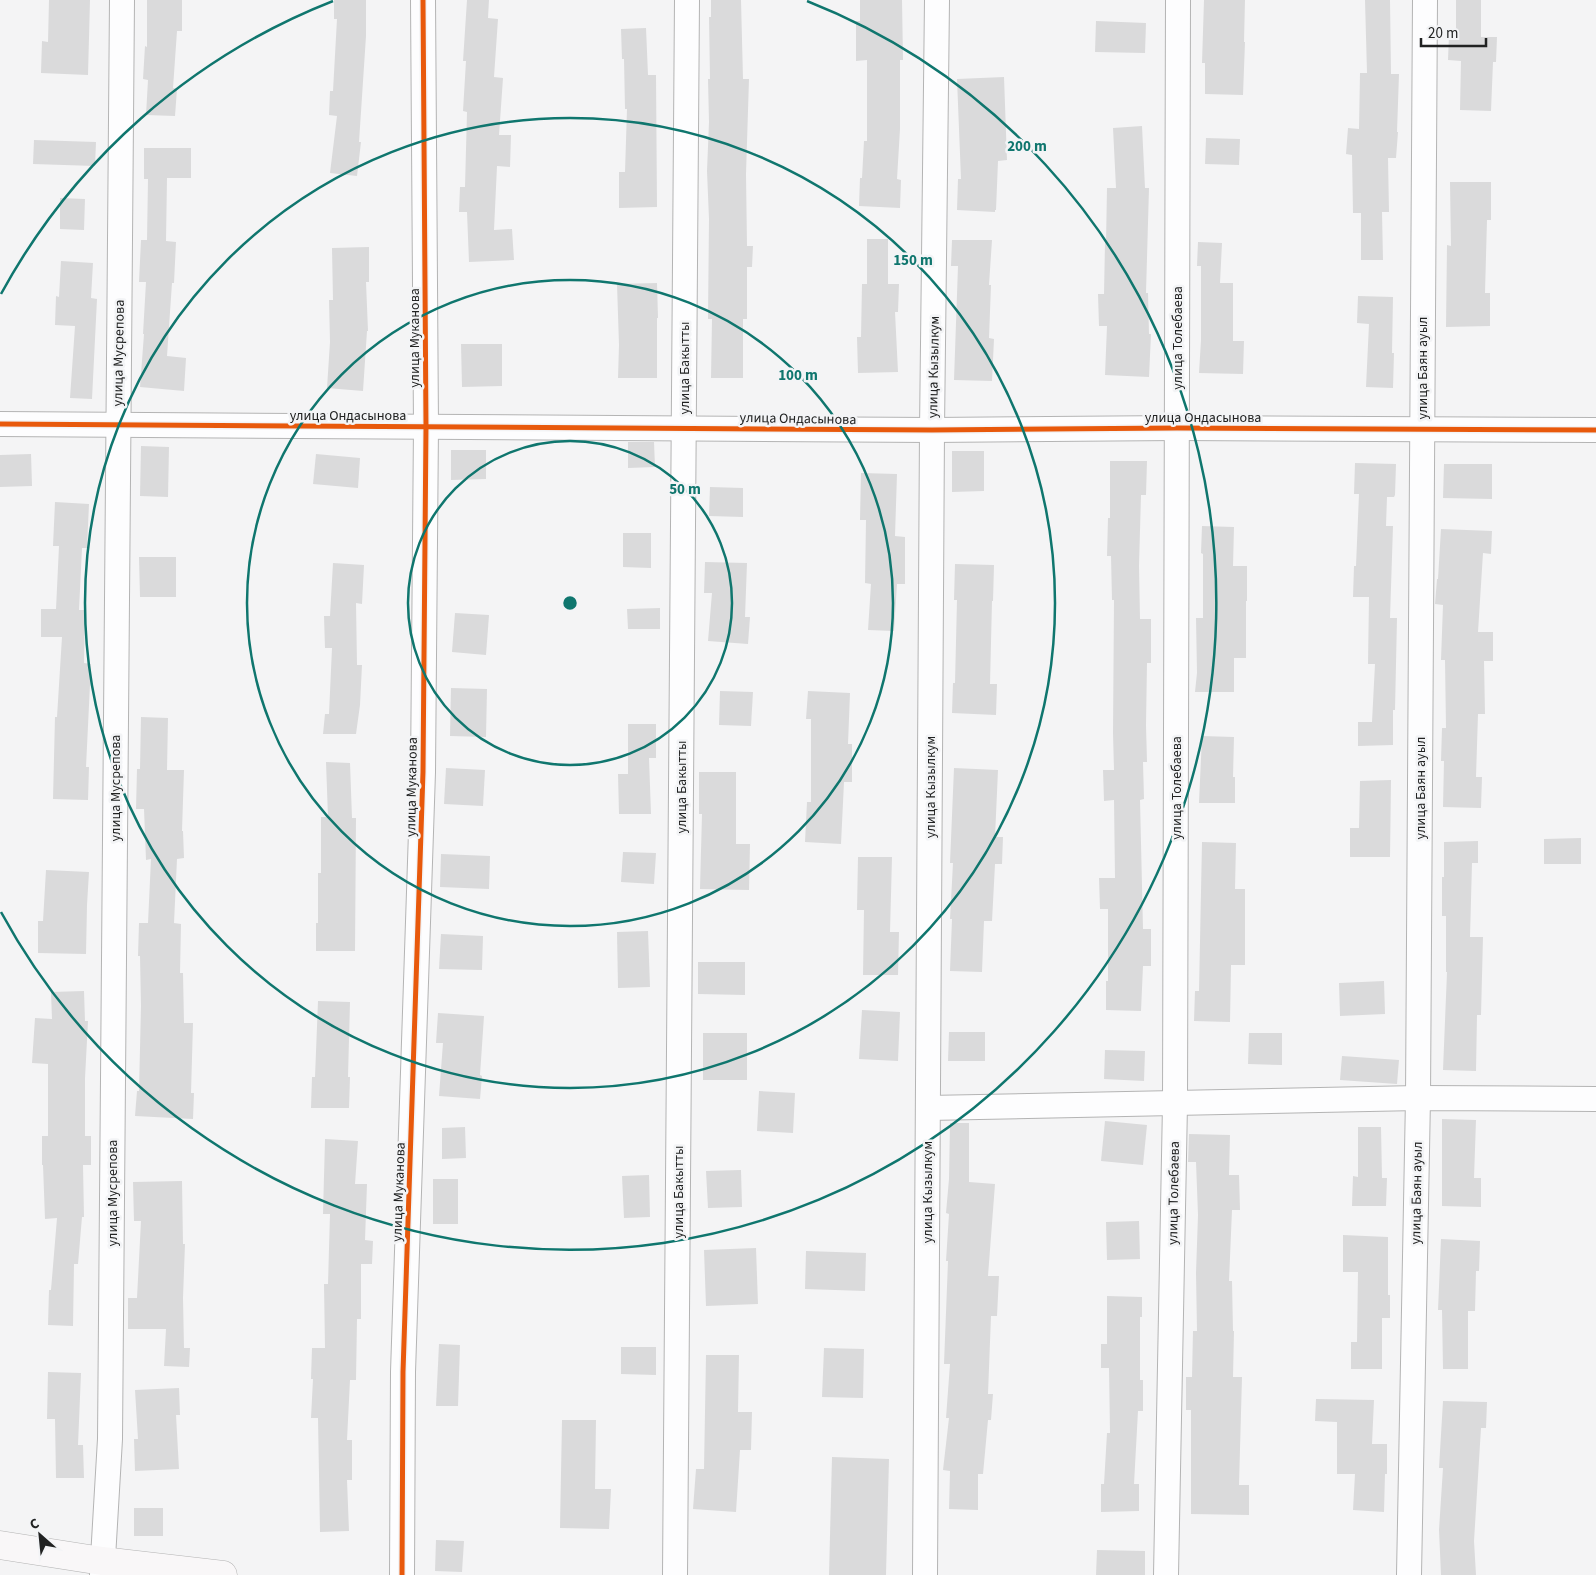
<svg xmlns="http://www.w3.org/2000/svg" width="1596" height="1575" font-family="'Source Sans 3',sans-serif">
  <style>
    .building { fill: #dadadb }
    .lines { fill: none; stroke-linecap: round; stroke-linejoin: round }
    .street-casing { stroke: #b4b4b4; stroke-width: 26 }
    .secondary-casing { stroke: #b4b4b4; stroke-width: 29 }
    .street { stroke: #fdfdfe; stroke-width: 24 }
    .secondary { stroke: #f9f7f8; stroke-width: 28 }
    .cycleway-casing { stroke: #f3f4f6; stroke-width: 8 }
    .cycleway { stroke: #e8590c; stroke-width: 5 }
    .ring { fill: none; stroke: #0f766e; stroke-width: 2.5 }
    .labels { text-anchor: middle; stroke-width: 5; stroke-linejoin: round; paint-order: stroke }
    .street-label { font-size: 14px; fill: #212222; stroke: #f3f4f6 }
    .centre { fill: #0f766e; stroke: #f3f4f6; stroke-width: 2.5 }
    .ring-label { font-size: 15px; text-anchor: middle; font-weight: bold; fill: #0f766e; stroke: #f3f4f6; stroke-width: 5; stroke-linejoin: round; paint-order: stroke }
  </style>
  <rect width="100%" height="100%" fill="#f4f4f5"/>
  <g class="building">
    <polygon points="49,0 90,0 88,75 41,73 42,41 48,42"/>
    <polygon points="147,0 182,0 182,31 177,31 173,88 177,89 175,116 146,115 148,80 143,79 145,46 147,47"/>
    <polygon points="334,0 366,0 366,36 359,142 361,142 357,176 330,173 337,116 329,115 330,91 333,91 337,19 334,19"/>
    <polygon points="467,0 489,0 488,18 498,19 494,77 503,78 499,135 511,135 510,167 497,166 494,230 512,229 514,260 469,262 467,212 459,212 460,187 465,187 467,112 463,111 466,61 463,61"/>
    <polygon points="711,0 741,0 743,79 749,79 746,174 747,246 753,246 752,267 747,267 747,319 743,319 743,378 711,378 712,319 708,319 709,219 707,171 709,122 708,79 710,79 709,17 711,17"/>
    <polygon points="860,0 902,0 903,60 900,60 900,129 897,179 901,180 900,208 859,206 860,178 862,178 864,141 867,141 867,60 856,61 856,21 860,21"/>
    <polygon points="1204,0 1245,0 1244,42 1245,42 1243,95 1205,94 1205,63 1202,63"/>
    <polygon points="1365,0 1390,0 1391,74 1399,74 1397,132 1398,132 1396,158 1388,158 1389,212 1382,212 1383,260 1361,260 1361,213 1353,213 1352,155 1346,154 1348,128 1359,129 1360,73 1367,73"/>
    <polygon points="1456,0 1481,0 1481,37 1497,37 1496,62 1493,62 1491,111 1460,110 1461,61 1448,60 1449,35 1456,36"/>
    <polygon points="1096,21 1146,23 1145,53 1095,52"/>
    <polygon points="646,28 648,75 656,75 657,207 619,208 619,172 625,172 627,109 625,109 624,59 622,59 621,29"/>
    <polygon points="1004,77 1007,160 998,161 996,210 995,210 995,212 957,210 958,179 961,179 957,79"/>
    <polygon points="1142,126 1145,188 1149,188 1146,293 1148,293 1149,334 1151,334 1149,377 1105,375 1107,326 1099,326 1098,294 1104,294 1105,243 1106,243 1107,188 1116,188 1113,128"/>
    <polygon points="1206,138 1240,139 1239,165 1205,164"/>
    <polygon points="34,140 96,142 95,166 33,164"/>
    <polygon points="144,148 191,148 191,178 167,178 166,241 176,242 174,283 172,283 167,356 186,358 184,391 140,387 144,334 143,334 146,282 139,282 141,240 147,240 148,179 144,179"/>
    <polygon points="1450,182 1491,182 1491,220 1487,220 1485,293 1490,293 1490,326 1446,327 1447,245 1451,246"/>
    <polygon points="60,198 85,199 84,230 60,229"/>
    <polygon points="867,239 888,239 888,284 899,284 898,312 895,312 898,372 858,373 857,337 861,337 862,284 867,284"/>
    <polygon points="952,240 992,240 989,285 991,285 989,338 994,339 992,381 954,380 958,266 951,266"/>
    <polygon points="1198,242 1222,243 1220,283 1233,283 1233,341 1244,341 1243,374 1199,373 1201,340 1201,266 1197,266"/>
    <polygon points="369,247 369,282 366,282 368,331 367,331 363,391 327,388 330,342 329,300 333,300 332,248"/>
    <polygon points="61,261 93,263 91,298 97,299 92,399 70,398 75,326 55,325 56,296 59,297"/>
    <polygon points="657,283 658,318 657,318 657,378 618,378 619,345 617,284"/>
    <polygon points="1358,296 1393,297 1392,353 1394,353 1393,388 1366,387 1369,324 1357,323"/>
    <polygon points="461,344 502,344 502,386 462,387"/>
    <polygon points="628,442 654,442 655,467 628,468"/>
    <polygon points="141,446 169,447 168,497 140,496"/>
    <polygon points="451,450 486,450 486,479 451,480"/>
    <polygon points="952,451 984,451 984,491 952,492"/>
    <polygon points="31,454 32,486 0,487 0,455"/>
    <polygon points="316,454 360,458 358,488 313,484"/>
    <polygon points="1110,461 1147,461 1146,495 1141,495 1139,566 1140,619 1151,619 1151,663 1147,663 1146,725 1147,762 1143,762 1144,799 1140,800 1143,929 1151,929 1151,966 1143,966 1141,1011 1106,1010 1106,981 1108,981 1108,909 1100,909 1099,878 1115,878 1114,800 1104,801 1103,770 1114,770 1113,733 1114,600 1112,600 1111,556 1107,556 1108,518 1110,518"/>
    <polygon points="1355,463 1396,464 1395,495 1394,497 1387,497 1386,526 1393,526 1390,618 1397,618 1395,710 1393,710 1393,745 1358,746 1358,722 1372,722 1375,664 1368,664 1369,597 1353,597 1354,566 1356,566 1359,494 1354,494"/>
    <polygon points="1444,464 1492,464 1492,499 1443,498"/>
    <polygon points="861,473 897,474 895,536 905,537 905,584 897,584 894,631 868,630 871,584 865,583 866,520 860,520"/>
    <polygon points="710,487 743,488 743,517 709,516"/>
    <polygon points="55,502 89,504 87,548 82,548 79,610 85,610 84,663 91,664 86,767 89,767 88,800 53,799 55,717 57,717 62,637 41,637 41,609 56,609 59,546 53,546"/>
    <polygon points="1202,526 1234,527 1233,566 1247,566 1247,601 1246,601 1246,658 1234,658 1234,692 1195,692 1197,673 1196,618 1203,618 1203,554 1201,553"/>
    <polygon points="1441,529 1492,531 1491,554 1483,553 1478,632 1493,632 1493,661 1484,661 1485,714 1478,714 1476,777 1482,777 1481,808 1443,807 1444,761 1441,761 1442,728 1446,728 1445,660 1441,660 1443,605 1435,604 1437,579 1438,579"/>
    <polygon points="623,533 651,533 651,568 623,567"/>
    <polygon points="139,557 176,557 176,597 140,597"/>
    <polygon points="705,562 747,563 745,617 750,617 748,644 708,641 712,593 704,593"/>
    <polygon points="333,563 364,565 362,604 356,603 357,665 362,665 360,705 356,734 323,734 325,714 329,714 332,648 325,648 324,616 330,616"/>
    <polygon points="955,564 994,565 993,601 992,601 990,684 997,684 996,715 952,713 953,683 955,683 957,600 954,600"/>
    <polygon points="660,608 660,629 628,629 627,609"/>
    <polygon points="455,613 489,615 486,655 452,652"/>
    <polygon points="451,688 487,689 486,737 450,736"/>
    <polygon points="720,691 753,692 751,726 719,725"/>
    <polygon points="808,691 850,693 848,744 852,744 852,782 844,782 841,844 805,842 807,802 811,802 811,719 806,719"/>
    <polygon points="141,717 168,718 167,770 184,770 182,831 183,831 184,858 177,859 174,923 181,924 180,973 183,973 184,1023 193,1023 191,1093 194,1093 193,1119 135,1116 137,1091 139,1091 141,1006 140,956 138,956 139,923 148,923 151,859 146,860 144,809 136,809 137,769 140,769"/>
    <polygon points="628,724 656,724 656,758 649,758 651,814 619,814 618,774 628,774"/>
    <polygon points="1202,736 1234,737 1233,777 1235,777 1235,803 1199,803"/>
    <polygon points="326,762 350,763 352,818 356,818 355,951 316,951 316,923 318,923 318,873 321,873 321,817 328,817"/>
    <polygon points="446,768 485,770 483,806 444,804"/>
    <polygon points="954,768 998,770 995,837 1003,837 1002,864 995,864 992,921 984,921 982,972 950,971 952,919 950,919 953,863 950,863"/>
    <polygon points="699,772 736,772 736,844 750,844 749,890 700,889 702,814 699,814"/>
    <polygon points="1391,780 1390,857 1350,857 1350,828 1359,828 1360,781"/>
    <polygon points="1581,838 1581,864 1544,864 1544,839"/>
    <polygon points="1478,841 1478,863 1472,863 1470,937 1483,937 1481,1015 1477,1015 1476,1071 1443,1070 1447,972 1446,972 1446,916 1442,916 1442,877 1444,877 1444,842"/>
    <polygon points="1202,842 1236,843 1235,889 1245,889 1245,965 1231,965 1230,1022 1194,1021 1195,991 1199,991"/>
    <polygon points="623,852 656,853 654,884 621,882"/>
    <polygon points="441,854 490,856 489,889 440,887"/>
    <polygon points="858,857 892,857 890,932 899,932 898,975 863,975 864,910 857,910"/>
    <polygon points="46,870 89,872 87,905 86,954 38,953 38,921 43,921"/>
    <polygon points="648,931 650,987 618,988 617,932"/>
    <polygon points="441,934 483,936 482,970 439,969"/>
    <polygon points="698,962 745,962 745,995 698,994"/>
    <polygon points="1384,981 1385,1014 1340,1016 1339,983"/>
    <polygon points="84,991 85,1021 88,1021 85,1078 85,1136 91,1136 91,1165 83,1165 84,1217 82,1217 78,1264 74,1264 73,1326 48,1325 49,1290 51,1290 57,1218 45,1219 43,1165 42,1165 42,1136 48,1136 48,1064 32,1063 35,1018 52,1019 51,992"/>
    <polygon points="318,1001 350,1002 348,1077 350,1077 349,1108 311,1108 312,1077 315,1077"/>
    <polygon points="862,1010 900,1012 898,1061 859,1059"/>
    <polygon points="438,1013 484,1016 480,1075 482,1076 480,1099 439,1096 443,1043 436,1043"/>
    <polygon points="949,1032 985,1032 985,1061 948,1061"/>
    <rect x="703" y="1033" width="44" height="47"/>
    <polygon points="1249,1033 1282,1033 1282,1065 1248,1064"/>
    <polygon points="1105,1050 1145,1051 1144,1081 1104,1079"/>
    <polygon points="1342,1056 1399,1060 1397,1084 1340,1080"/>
    <polygon points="759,1091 795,1093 793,1133 757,1131"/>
    <polygon points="1442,1119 1476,1120 1474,1178 1481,1178 1481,1207 1442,1206"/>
    <polygon points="1105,1121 1147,1125 1143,1165 1101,1161"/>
    <polygon points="950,1123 969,1123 969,1182 995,1184 988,1276 999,1276 997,1316 991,1316 988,1394 993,1394 991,1420 988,1420 983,1474 978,1474 978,1510 949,1509 950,1471 943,1470 949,1418 946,1418 950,1364 944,1364 948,1261 946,1261 949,1214 946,1213 949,1179"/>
    <polygon points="465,1127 466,1158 442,1159 442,1128"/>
    <polygon points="1358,1127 1381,1127 1382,1178 1387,1178 1386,1206 1352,1206 1353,1176 1358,1177"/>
    <polygon points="1189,1134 1230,1135 1229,1175 1239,1175 1240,1210 1232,1210 1229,1281 1232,1281 1233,1331 1234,1331 1233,1377 1242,1377 1239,1485 1249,1485 1249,1515 1191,1514 1191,1410 1186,1410 1186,1377 1192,1377 1193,1331 1197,1331 1196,1273 1198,1215 1196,1162 1188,1162"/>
    <polygon points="325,1139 358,1141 355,1184 367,1184 365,1240 373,1241 372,1264 361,1264 361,1319 357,1319 356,1380 350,1380 347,1440 352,1440 352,1480 347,1480 349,1531 320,1532 318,1418 311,1418 313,1379 311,1379 312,1348 325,1348 324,1284 328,1284 330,1214 323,1214"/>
    <polygon points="741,1170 742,1207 708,1208 706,1171"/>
    <polygon points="649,1175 650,1217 624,1218 622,1176"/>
    <rect x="433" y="1179" width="25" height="45"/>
    <polygon points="182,1181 183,1244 185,1244 183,1298 184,1348 190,1348 189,1367 164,1366 166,1329 128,1329 128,1298 137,1298 141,1221 134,1221 133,1182"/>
    <polygon points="1139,1221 1140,1259 1107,1260 1106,1222"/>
    <polygon points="1343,1235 1388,1237 1388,1295 1390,1295 1390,1318 1382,1318 1382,1369 1351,1369 1351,1342 1357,1342 1358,1272 1343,1272"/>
    <polygon points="1441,1239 1480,1241 1479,1271 1476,1271 1475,1311 1468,1311 1468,1369 1443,1369 1442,1310 1438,1310"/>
    <polygon points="756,1248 758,1304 706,1306 704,1250"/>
    <polygon points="806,1251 866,1253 865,1291 805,1289"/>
    <polygon points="1107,1296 1142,1297 1142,1317 1140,1317 1140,1380 1143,1380 1143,1411 1138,1411 1134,1484 1139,1484 1139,1511 1101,1512 1101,1484 1104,1484 1107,1433 1110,1433 1109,1368 1101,1368 1101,1344 1107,1344"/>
    <polygon points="439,1344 460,1345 458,1406 436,1406"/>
    <polygon points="621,1347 656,1347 656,1375 621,1374"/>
    <polygon points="824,1348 864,1349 863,1398 822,1397"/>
    <polygon points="706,1355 739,1355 738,1412 752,1412 751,1450 740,1450 736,1512 693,1509 696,1469 704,1469"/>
    <polygon points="48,1372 81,1373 78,1445 83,1445 84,1478 56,1478 55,1419 47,1419"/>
    <polygon points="179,1388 180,1415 176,1415 179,1469 135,1471 134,1439 138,1439 135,1390"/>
    <polygon points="1316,1399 1374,1400 1372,1444 1387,1444 1387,1474 1385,1474 1384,1512 1353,1510 1355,1474 1337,1474 1337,1422 1315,1421"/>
    <polygon points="1443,1401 1487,1402 1486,1428 1481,1428 1474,1541 1476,1575 1441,1575 1439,1530 1443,1468 1439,1468"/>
    <polygon points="562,1420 596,1420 595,1489 611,1489 609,1529 560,1528"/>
    <polygon points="832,1457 889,1459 886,1575 829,1575"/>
    <rect x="134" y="1508" width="29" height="28"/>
    <polygon points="436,1540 464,1541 462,1572 435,1571"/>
    <polygon points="1097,1550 1145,1551 1145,1575 1096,1575"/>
  </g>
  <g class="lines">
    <g class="street-casing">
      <g id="street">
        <polyline points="0,424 932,430 1177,428 1596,430"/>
        <polyline points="928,1108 1418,1098 1596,1099"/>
        <polyline points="102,1575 110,1439 122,0"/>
        <polyline points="402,1575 403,1372 423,772 426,426 423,0"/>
        <polyline points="675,1575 687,0"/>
        <polyline points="925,1575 932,430 937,0"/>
        <polyline points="1166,1575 1175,1104 1178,0"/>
        <polyline points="1409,1575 1418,1098 1425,0"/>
      </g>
    </g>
    <g class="secondary-casing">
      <polyline id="secondary" points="0,1545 102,1561 223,1575"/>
    </g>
    <use href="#street" class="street"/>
    <use href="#secondary" class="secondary"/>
    <g class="cycleway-casing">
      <g id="cycleway">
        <polyline points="0,424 932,430 1177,428 1596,430"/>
        <polyline points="402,1575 403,1372 423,772 426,426 423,0"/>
      </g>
    </g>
    <use href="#cycleway" class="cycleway"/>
  </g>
  <g class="ring">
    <circle cx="570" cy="603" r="162"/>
    <circle cx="570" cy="603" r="323"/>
    <circle cx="570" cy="603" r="485"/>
    <path d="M1 294A647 647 0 0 1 333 1M807 1A647 647 0 1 1 1 912"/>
  </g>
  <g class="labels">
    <g class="street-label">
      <text transform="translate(414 338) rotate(-90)" y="5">улица Муканова</text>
      <text transform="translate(1177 338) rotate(-90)" y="5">улица Толебаева</text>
      <text transform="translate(118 353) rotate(-89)" y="5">улица Мусрепова</text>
      <text transform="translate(933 367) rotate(-89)" y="5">улица Кызылкум</text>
      <text transform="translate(684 368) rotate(-90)" y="5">улица Бакытты</text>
      <text transform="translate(1422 368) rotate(-90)" y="5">улица Баян ауыл</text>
      <text x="348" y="420">улица Ондасынова</text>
      <text x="1203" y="422">улица Ондасынова</text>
      <text transform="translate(798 418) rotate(1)" y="5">улица Ондасынова</text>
      <text transform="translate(411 787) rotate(-89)" y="5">улица Муканова</text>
      <text transform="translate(681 787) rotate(-90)" y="5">улица Бакытты</text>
      <text transform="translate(930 787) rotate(-90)" y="5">улица Кызылкум</text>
      <text transform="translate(115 788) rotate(-90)" y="5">улица Мусрепова</text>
      <text transform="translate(1176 788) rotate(-90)" y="5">улица Толебаева</text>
      <text transform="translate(1420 788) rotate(-90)" y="5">улица Баян ауыл</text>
      <text transform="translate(398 1192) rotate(-88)" y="5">улица Муканова</text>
      <text transform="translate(678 1192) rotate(-90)" y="5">улица Бакытты</text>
      <text transform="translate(927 1192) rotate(-90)" y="5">улица Кызылкум</text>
      <text transform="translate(112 1193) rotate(-90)" y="5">улица Мусрепова</text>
      <text transform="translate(1173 1193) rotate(-89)" y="5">улица Толебаева</text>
      <text transform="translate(1416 1193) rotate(-89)" y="5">улица Баян ауыл</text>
    </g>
  </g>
  <circle cx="570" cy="603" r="8" class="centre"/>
  <g class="ring-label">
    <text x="1027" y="151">200 m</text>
    <text x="913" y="265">150 m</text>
    <text x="798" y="380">100 m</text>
    <text x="685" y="494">50 m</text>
  </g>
  <g transform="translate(40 1535) rotate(333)" stroke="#f3f4f6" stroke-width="4" paint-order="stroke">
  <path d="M0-4L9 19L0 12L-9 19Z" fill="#212222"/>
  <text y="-8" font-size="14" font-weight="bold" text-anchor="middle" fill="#212222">С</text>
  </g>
  <path d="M1421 38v8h65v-8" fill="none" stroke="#212222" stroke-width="2.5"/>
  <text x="1428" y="38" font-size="15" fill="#212222" stroke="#f3f4f6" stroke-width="4" paint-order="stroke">20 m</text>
</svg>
